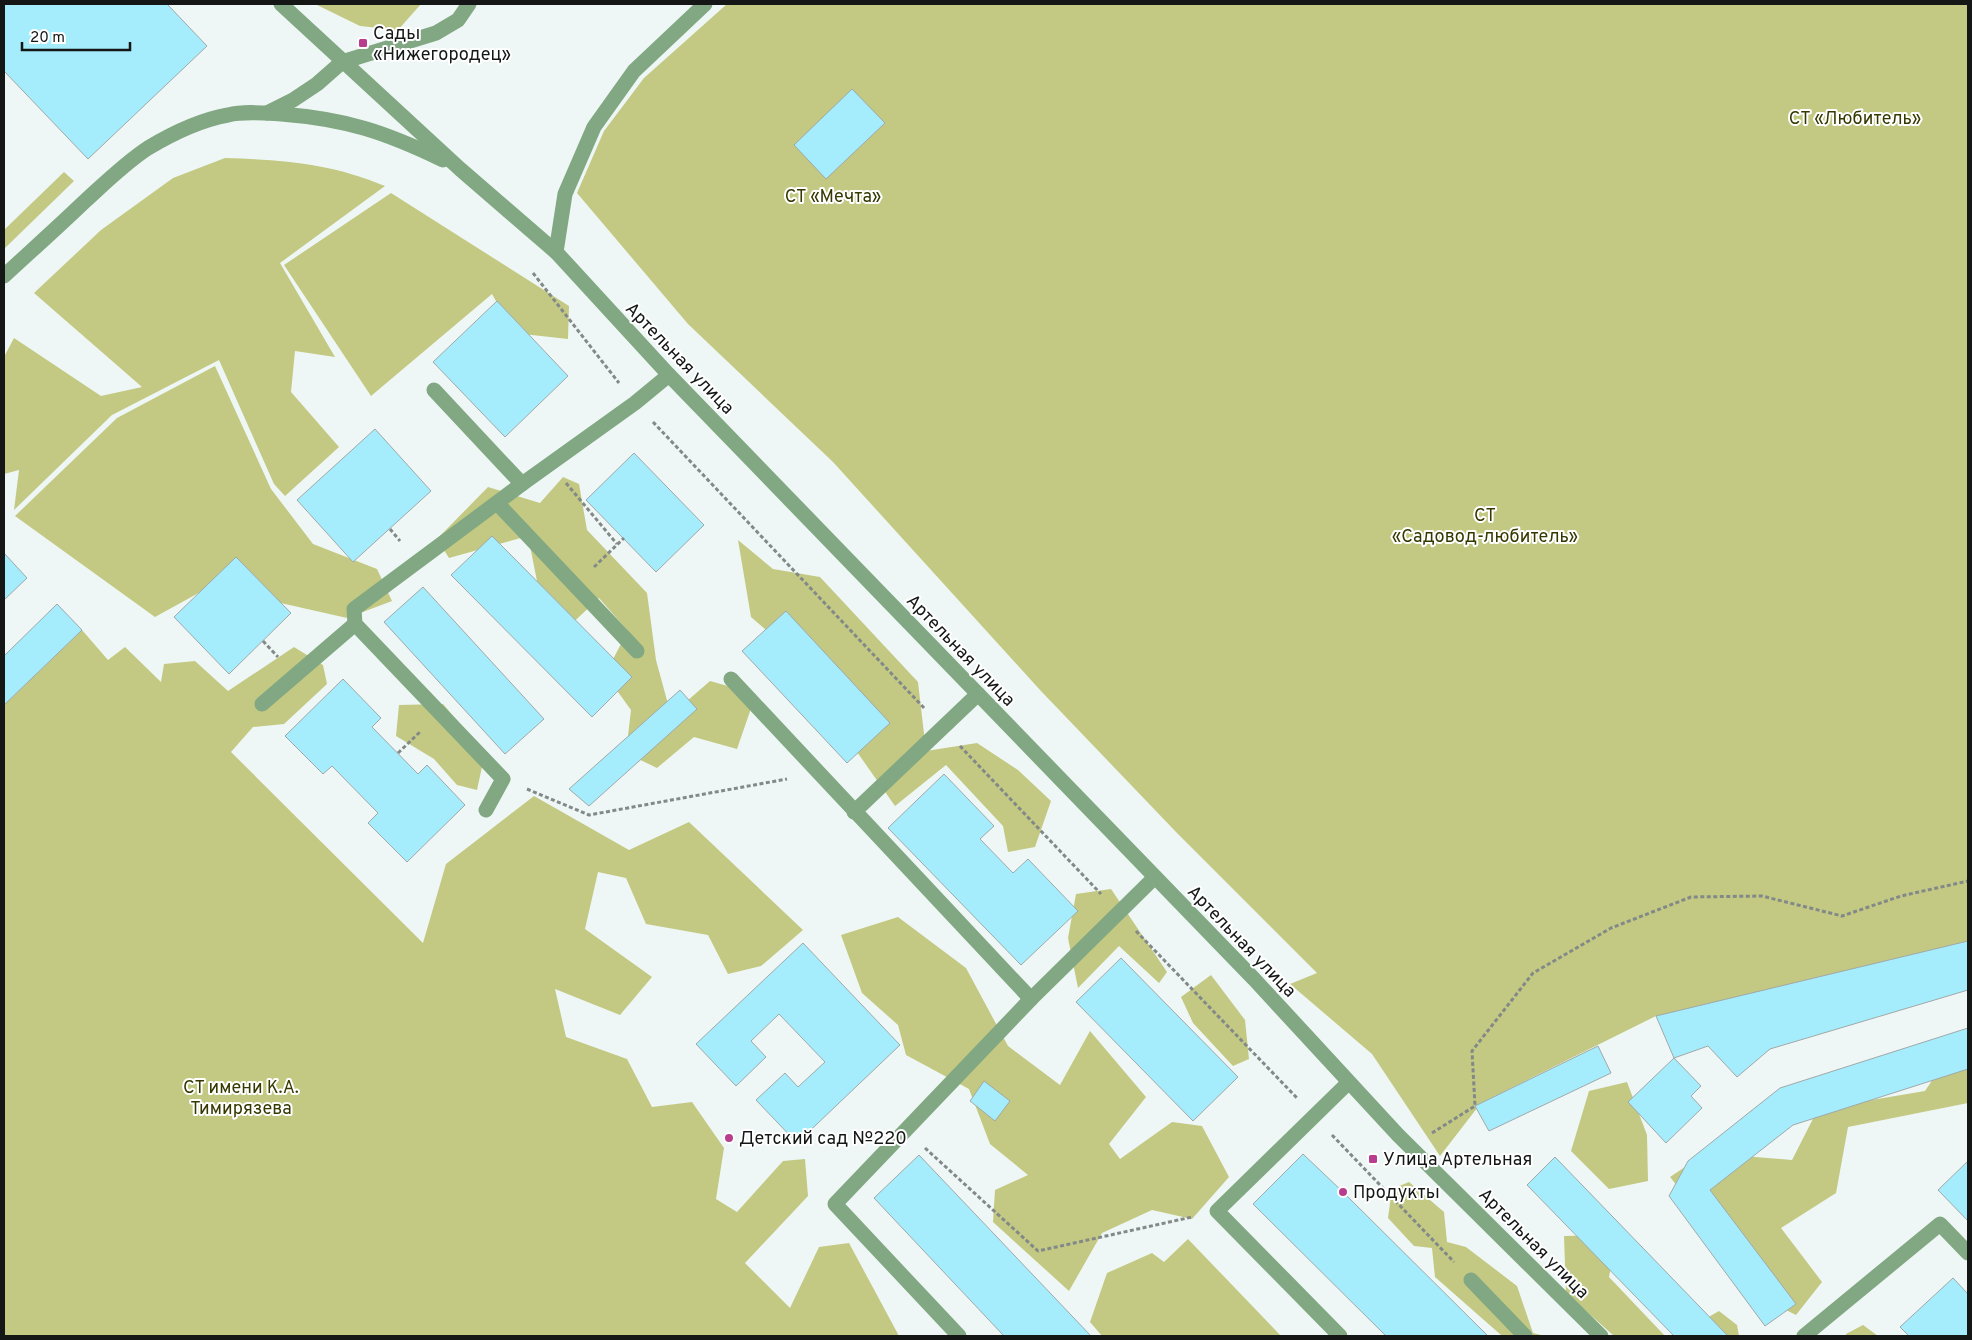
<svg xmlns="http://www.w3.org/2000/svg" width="1972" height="1340" font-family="Overpass,sans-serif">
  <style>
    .green { fill: #c3c982 }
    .building { fill: #a5edfc; stroke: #a0a8a9 }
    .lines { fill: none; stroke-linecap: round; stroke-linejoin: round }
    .path { stroke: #838988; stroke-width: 3; stroke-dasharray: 4 2.5; stroke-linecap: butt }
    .minor { stroke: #81a882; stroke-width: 15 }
    .poi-dot { fill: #b93d8e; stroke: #fff; stroke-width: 2 }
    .labels { text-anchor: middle; stroke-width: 4; stroke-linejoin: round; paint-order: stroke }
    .poi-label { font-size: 18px; fill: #141716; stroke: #fff; text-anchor: start }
    .park-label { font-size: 18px; fill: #363800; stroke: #fff }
    .street-label { font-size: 18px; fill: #141716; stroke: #fff }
  </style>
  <rect width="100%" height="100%" fill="#eef7f5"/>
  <g class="green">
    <polygon points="315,4 421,4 398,30 360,26"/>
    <polygon points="727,4 1968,4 1968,963 1826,1025 1662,1015 1656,1016 1481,1103 1440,1156 1372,1054 1290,984 1317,973 1177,833 1040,690 833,462 688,324 577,193 604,131 644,78"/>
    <path d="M225,158C284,160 330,163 385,186L280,263L335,357L295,351L291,392L339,447L285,496L274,484L219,360L112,415L14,510L19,470L4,474V357L14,338L101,396L142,387L34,293L101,230L173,178Z"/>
    <polygon points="64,172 74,181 4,249 4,230"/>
    <polygon points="391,193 569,306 568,339 514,333 492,294 371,396 284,265"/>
    <polygon points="215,366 271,489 313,544 377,569 392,601 347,618 263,599 233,574 155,617 15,516 117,418"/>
    <polygon points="563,477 579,484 587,530 647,593 656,660 671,715 710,681 756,694 737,749 694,737 657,768 626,753 631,710 605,674 628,631 599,598 562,633 546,626 528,536 449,558 437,539 488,487 540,503"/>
    <polygon points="738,540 773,569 820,577 918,682 926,751 977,743 1018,770 1051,801 1035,847 1008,852 1003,826 946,765 895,806 779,641 751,617"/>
    <polygon points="82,630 108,660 125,647 161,682 164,664 195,661 228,691 294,647 323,665 327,684 284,724 253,727 231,752 423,943 446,864 534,796 629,850 689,822 803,930 761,966 728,974 708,935 646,924 626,878 598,872 585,929 652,977 620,1015 555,989 566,1037 627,1059 652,1107 692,1102 724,1148 716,1199 737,1212 783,1161 805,1159 808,1196 745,1263 790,1308 819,1247 849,1243 899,1336 4,1336 4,705"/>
    <polygon points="443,704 485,753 477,790 457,785 434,759 396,736 399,705"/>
    <polygon points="1111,889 1167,972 1159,983 1119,946 1078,988 1068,938 1076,894"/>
    <polygon points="898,917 966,968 1008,1046 1060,1085 1090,1031 1146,1097 1109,1144 1120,1159 1172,1122 1202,1126 1229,1177 1192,1219 1152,1210 1102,1233 1069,1291 993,1222 995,1190 1028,1175 990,1144 969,1089 906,1055 898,1025 862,993 841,935"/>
    <polygon points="1211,975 1245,1020 1249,1059 1233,1066 1193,1023 1181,997"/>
    <polygon points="1968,1048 1968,1103 1848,1127 1836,1193 1781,1228 1822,1282 1796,1315 1770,1302 1670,1177 1706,1153 1792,1160 1818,1109 1925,1091 1953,1049"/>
    <polygon points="1627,1082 1647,1135 1648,1181 1609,1189 1571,1151 1589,1091"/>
    <polygon points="1409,1182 1444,1212 1447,1242 1466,1247 1517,1286 1533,1333 1545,1336 1501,1335 1435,1277 1432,1248 1414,1246 1388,1218 1392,1189"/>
    <polygon points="1617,1235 1609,1277 1665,1336 1614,1336 1566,1293 1564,1236"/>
    <polygon points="1188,1239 1281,1336 1102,1336 1090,1322 1107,1273 1152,1253 1164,1262"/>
    <polygon points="1719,1311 1737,1325 1739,1336 1676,1336"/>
    <polygon points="1863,1325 1878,1336 1846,1336 1846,1334"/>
  </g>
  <g class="building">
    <polygon points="4,4 167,4 207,46 88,159 4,71"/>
    <polygon points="852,89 885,123 826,179 794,145"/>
    <polygon points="497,301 568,376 505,437 433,362"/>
    <polygon points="375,429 431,491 353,562 297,500"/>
    <polygon points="634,453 704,525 656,572 586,500"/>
    <polygon points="492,536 632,677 592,717 451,575"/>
    <polygon points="4,553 27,578 4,600"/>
    <polygon points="236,557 291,613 229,674 174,617"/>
    <polygon points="423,587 544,719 505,754 384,622"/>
    <polygon points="57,604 82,630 4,705 4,656"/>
    <polygon points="786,611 890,723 847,763 742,651"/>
    <polygon points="343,679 381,718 372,727 418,774 427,765 465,805 407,862 368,823 378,813 332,766 323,774 285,736"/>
    <polygon points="680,690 697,709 589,806 569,789"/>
    <polygon points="944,774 994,826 980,839 1013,873 1028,859 1078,911 1021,965 888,828"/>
    <polygon points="1968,941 1968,990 1770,1049 1737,1077 1708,1046 1674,1058 1656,1016"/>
    <polygon points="803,943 900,1045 797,1143 756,1100 785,1073 798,1087 825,1062 779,1014 751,1041 766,1057 736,1086 696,1044"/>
    <polygon points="1121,958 1238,1077 1193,1121 1076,1002"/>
    <polygon points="1968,1028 1968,1069 1793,1125 1710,1190 1796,1304 1765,1326 1669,1196 1688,1161 1780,1088"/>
    <polygon points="1598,1046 1611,1073 1489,1131 1475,1106"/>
    <polygon points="1674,1058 1701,1086 1691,1096 1702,1108 1666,1143 1628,1102"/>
    <polygon points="984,1081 1010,1101 995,1121 970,1101"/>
    <polygon points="1303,1154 1343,1192 1488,1336 1386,1336 1253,1204"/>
    <polygon points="919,1155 1091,1336 1004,1336 874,1198"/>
    <polygon points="1555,1157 1728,1336 1674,1336 1527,1185"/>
    <polygon points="1968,1161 1968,1221 1938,1190"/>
    <polygon points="1953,1278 1968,1294 1968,1336 1909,1336 1900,1327"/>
  </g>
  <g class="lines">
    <g class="path">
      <polyline points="533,273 619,383"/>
      <polyline points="653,422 925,709"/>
      <polyline points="566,483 617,544"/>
      <polyline points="390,529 400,541"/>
      <polyline points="594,567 624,538"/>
      <polyline points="263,641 278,657"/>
      <polyline points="960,746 1101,894"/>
      <polyline points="398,753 421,731"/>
      <polyline points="527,789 589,815 787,779"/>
      <polyline points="1136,931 1297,1098"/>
      <polyline points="1432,1133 1475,1106 1472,1051 1533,973 1611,928 1691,897 1762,896 1842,916 1901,896 1968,881"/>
      <polyline points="1332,1135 1454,1262"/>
      <polyline points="925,1148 1038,1251 1192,1217"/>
    </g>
    <g class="minor">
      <polyline points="281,4 460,169 556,252 669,375 1254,979 1398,1135 1601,1336"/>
      <polyline points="267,113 293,100 317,84 342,62 436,33 458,20 469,4"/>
      <polyline points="556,252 565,194 594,127 634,71 705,4"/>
      <path d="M4,276C31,251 58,227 84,202C105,183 125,163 148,148C173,133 200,120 228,115C244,111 264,113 281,114C346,119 385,132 443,160"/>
      <polyline points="434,390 522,484 635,403 669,375"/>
      <polyline points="497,503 637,651"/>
      <polyline points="731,679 1031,999"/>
      <polyline points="262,704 355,624"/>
      <polyline points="486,810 503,779 355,624 354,609 522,484"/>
      <polyline points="854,812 978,694"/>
      <polyline points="1471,1280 1525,1336"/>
      <polyline points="959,1336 835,1204 1031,999 1155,877"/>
      <polyline points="1340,1336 1217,1211 1348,1083"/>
      <polyline points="1804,1336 1940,1224 1968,1253"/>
    </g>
  </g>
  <g class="poi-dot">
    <rect x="358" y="38" width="10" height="10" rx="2.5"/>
    <circle cx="729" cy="1138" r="5"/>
    <rect x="1368" y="1154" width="10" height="10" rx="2.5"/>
    <circle cx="1343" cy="1192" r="5"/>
  </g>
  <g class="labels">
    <g class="poi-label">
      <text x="373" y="39">Сады<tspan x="373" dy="21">«Нижегородец»</tspan></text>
      <text x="739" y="1144">Детский сад №220</text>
      <text x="1383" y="1165">Улица Артельная</text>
      <text x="1353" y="1198">Продукты</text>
    </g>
    <g class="park-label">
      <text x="1855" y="124">СТ «Любитель»</text>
      <text x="833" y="202">СТ «Мечта»</text>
      <text x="1485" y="521">СТ<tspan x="1485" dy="21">«Садовод-любитель»</tspan></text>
      <text x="241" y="1093">СТ имени К.А.<tspan x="241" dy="21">Тимирязева</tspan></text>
    </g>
    <g class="street-label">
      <text transform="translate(680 358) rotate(46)" y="6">Артельная улица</text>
      <text transform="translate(961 650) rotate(46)" y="6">Артельная улица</text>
      <text transform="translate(1242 941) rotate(46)" y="6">Артельная улица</text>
      <text transform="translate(1534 1243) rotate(45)" y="6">Артельная улица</text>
    </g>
  </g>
  <rect width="1972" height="1340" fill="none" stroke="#141716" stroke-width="10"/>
  <path d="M22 42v8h108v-8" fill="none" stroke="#141716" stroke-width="2.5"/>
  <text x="30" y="42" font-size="15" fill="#141716" stroke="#ffffff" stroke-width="4" paint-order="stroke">20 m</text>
</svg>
